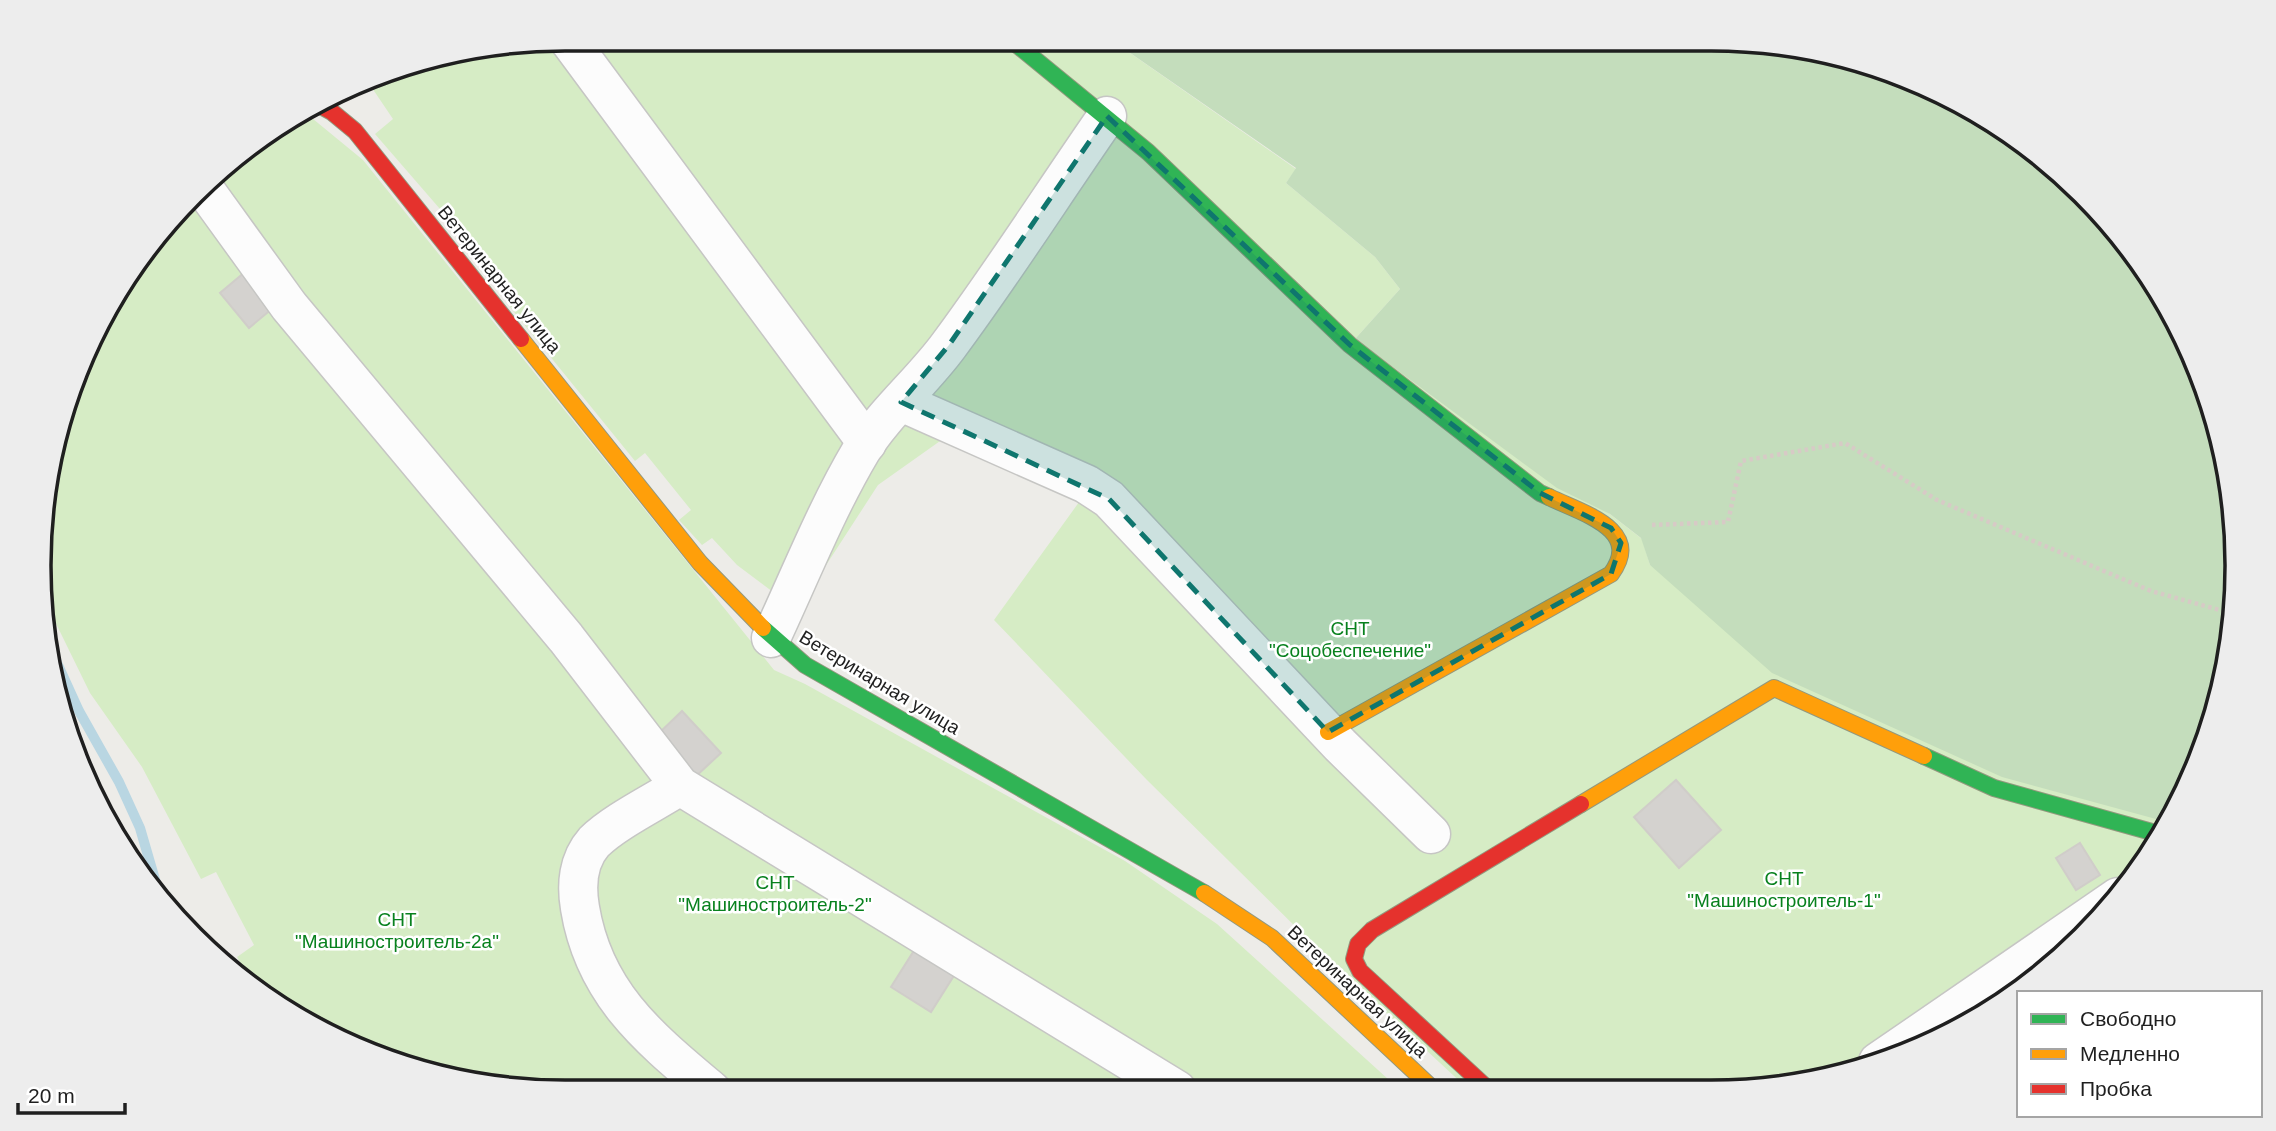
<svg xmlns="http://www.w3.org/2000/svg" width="2276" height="1131" font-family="Helvetica,sans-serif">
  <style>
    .grass { fill: #d6ecc5 }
    .forest { fill: #c4ddbc }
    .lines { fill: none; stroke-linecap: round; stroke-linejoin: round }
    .stream { stroke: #b9d6e2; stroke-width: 10 }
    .building { fill: #d4d2cf; stroke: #d0cdc9; stroke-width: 2 }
    .street-casing { stroke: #c6c6c4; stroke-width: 41 }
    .fast-casing { stroke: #93987e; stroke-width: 18 }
    .slow-casing { stroke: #93987e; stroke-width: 18 }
    .jam-casing { stroke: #93987e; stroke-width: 18 }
    .path { stroke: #d7cac6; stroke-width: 4.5; stroke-dasharray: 3.5 3.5; stroke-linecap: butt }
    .street { stroke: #fcfcfc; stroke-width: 38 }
    .fast { stroke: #30b455; stroke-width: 16 }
    .slow { stroke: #ff9f0a; stroke-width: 16 }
    .jam { stroke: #e5322d; stroke-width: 16 }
    .marked { fill: #0f766e; fill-opacity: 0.2; stroke: #0f766e; stroke-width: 5; stroke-dasharray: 14 9; stroke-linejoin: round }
    .labels { text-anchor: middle; stroke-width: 5; stroke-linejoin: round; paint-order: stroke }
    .street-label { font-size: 19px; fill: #1f1f1f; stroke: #fff }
    .park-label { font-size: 19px; fill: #08811e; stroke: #fff }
    .rim { fill: none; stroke: #1f1f1f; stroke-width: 3.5 }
  </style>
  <rect width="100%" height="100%" fill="#edece8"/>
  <g class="grass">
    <polygon points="566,39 1110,39 1296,169 1286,183 1375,257 1400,289 1355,339 1610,514 1642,539 1650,565 2168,822 2107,913 2031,984 1912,1053 1779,1088 1468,1089 1324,955 1147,780 994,620 1082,498 950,434 878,485 797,610 737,565 712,538 702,545 679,520 691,510 645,453 635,461 510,307 518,299 375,134 393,119 368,82 396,67"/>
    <polygon points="307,114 363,160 774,670 805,684 1125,861 1217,924 1399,1089 531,1091 429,1075 333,1038 250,979 237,957 254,945 216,872 201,879 142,767 90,693 44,599 49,462 109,302 170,218 244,148"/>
  </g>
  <polygon class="forest" points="1110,39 1745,40 1847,56 1943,93 2031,147 2106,218 2167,302 2209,396 2233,496 2236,600 2220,701 2183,798 2167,822 2002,777 1772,673 1650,565 1641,538 1610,514 1557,488 1355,339 1400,289 1375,257 1286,183 1296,168"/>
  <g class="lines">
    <polyline class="stream" points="43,632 79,711 119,782 140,828 158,890"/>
  </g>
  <g class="building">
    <polygon points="245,272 274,307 249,328 220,293"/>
    <polygon points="682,711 721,753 695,777 657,735"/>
    <polygon points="1676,780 1721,830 1679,868 1634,817"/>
    <polygon points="2080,843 2100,875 2076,890 2056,858"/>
    <polygon points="915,949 955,974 931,1012 891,987"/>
  </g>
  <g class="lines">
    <g class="street-casing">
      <g id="street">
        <polyline points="568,39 867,443"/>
        <polyline points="203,187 289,306 566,638 680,786 1177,1090"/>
        <polyline points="901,402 1086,484 1109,499 1340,745 1431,834"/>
        <path d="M771,638C800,576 826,510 861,451C885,412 922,382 949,345C1004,271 1054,192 1107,116"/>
        <path d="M680,786C655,802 614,822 594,842C578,860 576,885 580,908C594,994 649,1038 712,1091"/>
        <polyline points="1878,1062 2118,897"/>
      </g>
    </g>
    <g class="fast-casing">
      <g id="fast">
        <polyline points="1010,39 1148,152 1350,345 1540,493 1549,497"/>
        <polyline points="763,628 805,665 1204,893"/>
        <polyline points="1924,756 1994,788 2159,834"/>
      </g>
    </g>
    <g class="slow-casing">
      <g id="slow">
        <polyline points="521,339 700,563 763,628"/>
        <path d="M1328,732L1611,574C1644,529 1581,513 1549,497"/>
        <polyline points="1581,804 1774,688 1924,756"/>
        <polyline points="1204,893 1272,938 1433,1089"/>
      </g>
    </g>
    <g class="jam-casing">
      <g id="jam">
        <polyline points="321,106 332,112 355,131 521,339"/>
        <polyline points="1488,1089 1360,971 1354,959 1358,944 1372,930 1581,804"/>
      </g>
    </g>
    <polyline class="path" points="1652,525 1728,522 1741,461 1845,443 1937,500 2151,591 2234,614"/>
    <use href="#street" class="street"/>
    <use href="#fast" class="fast"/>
    <use href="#slow" class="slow"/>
    <use href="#jam" class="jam"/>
  </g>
  <path class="marked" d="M1107,116L1350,345L1540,493L1611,528L1621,543L1611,574L1328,732L1109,499L901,402L949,345Z"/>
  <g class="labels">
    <g class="street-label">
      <text transform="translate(500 279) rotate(51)" y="7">Ветеринарная улица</text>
      <text transform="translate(880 682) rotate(31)" y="7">Ветеринарная улица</text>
      <text transform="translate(1358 991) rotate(43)" y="7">Ветеринарная улица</text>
    </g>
    <g class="park-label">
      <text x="1350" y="635">СНТ<tspan x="1350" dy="22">"Соцобеспечение"</tspan></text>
      <text x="1784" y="885">СНТ<tspan x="1784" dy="22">"Машиностроитель-1"</tspan></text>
      <text x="775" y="889">СНТ<tspan x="775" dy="22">"Машиностроитель-2"</tspan></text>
      <text x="397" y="926">СНТ<tspan x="397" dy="22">"Машиностроитель-2а"</tspan></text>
    </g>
  </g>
  <path d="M0 0H2276V1131H0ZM565 51H1711A514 514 0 0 1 2225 565V566A514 514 0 0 1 1711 1080H565A514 514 0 0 1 51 566V565A514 514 0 0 1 565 51Z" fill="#ededed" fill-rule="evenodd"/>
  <path class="rim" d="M565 51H1711A514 514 0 0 1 2225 565V566A514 514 0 0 1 1711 1080H565A514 514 0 0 1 51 566V565A514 514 0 0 1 565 51Z"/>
  <rect x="2017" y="991" width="245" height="126" fill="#ffffff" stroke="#a5a5a5" stroke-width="2"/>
  <rect x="2031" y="1014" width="35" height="10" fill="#30b455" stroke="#a5a5a5" stroke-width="2"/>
  <text x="2080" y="1026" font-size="21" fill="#1f1f1f">Свободно</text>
  <rect x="2031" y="1049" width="35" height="10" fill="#ff9f0a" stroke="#a5a5a5" stroke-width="2"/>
  <text x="2080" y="1061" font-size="21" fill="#1f1f1f">Медленно</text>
  <rect x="2031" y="1084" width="35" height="10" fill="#e5322d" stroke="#a5a5a5" stroke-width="2"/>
  <text x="2080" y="1096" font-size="21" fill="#1f1f1f">Пробка</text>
  <path d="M18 1103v10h107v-10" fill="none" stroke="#1f1f1f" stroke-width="3.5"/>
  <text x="28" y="1103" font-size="21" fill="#1f1f1f" stroke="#ffffff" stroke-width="5" paint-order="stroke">20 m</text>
</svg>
